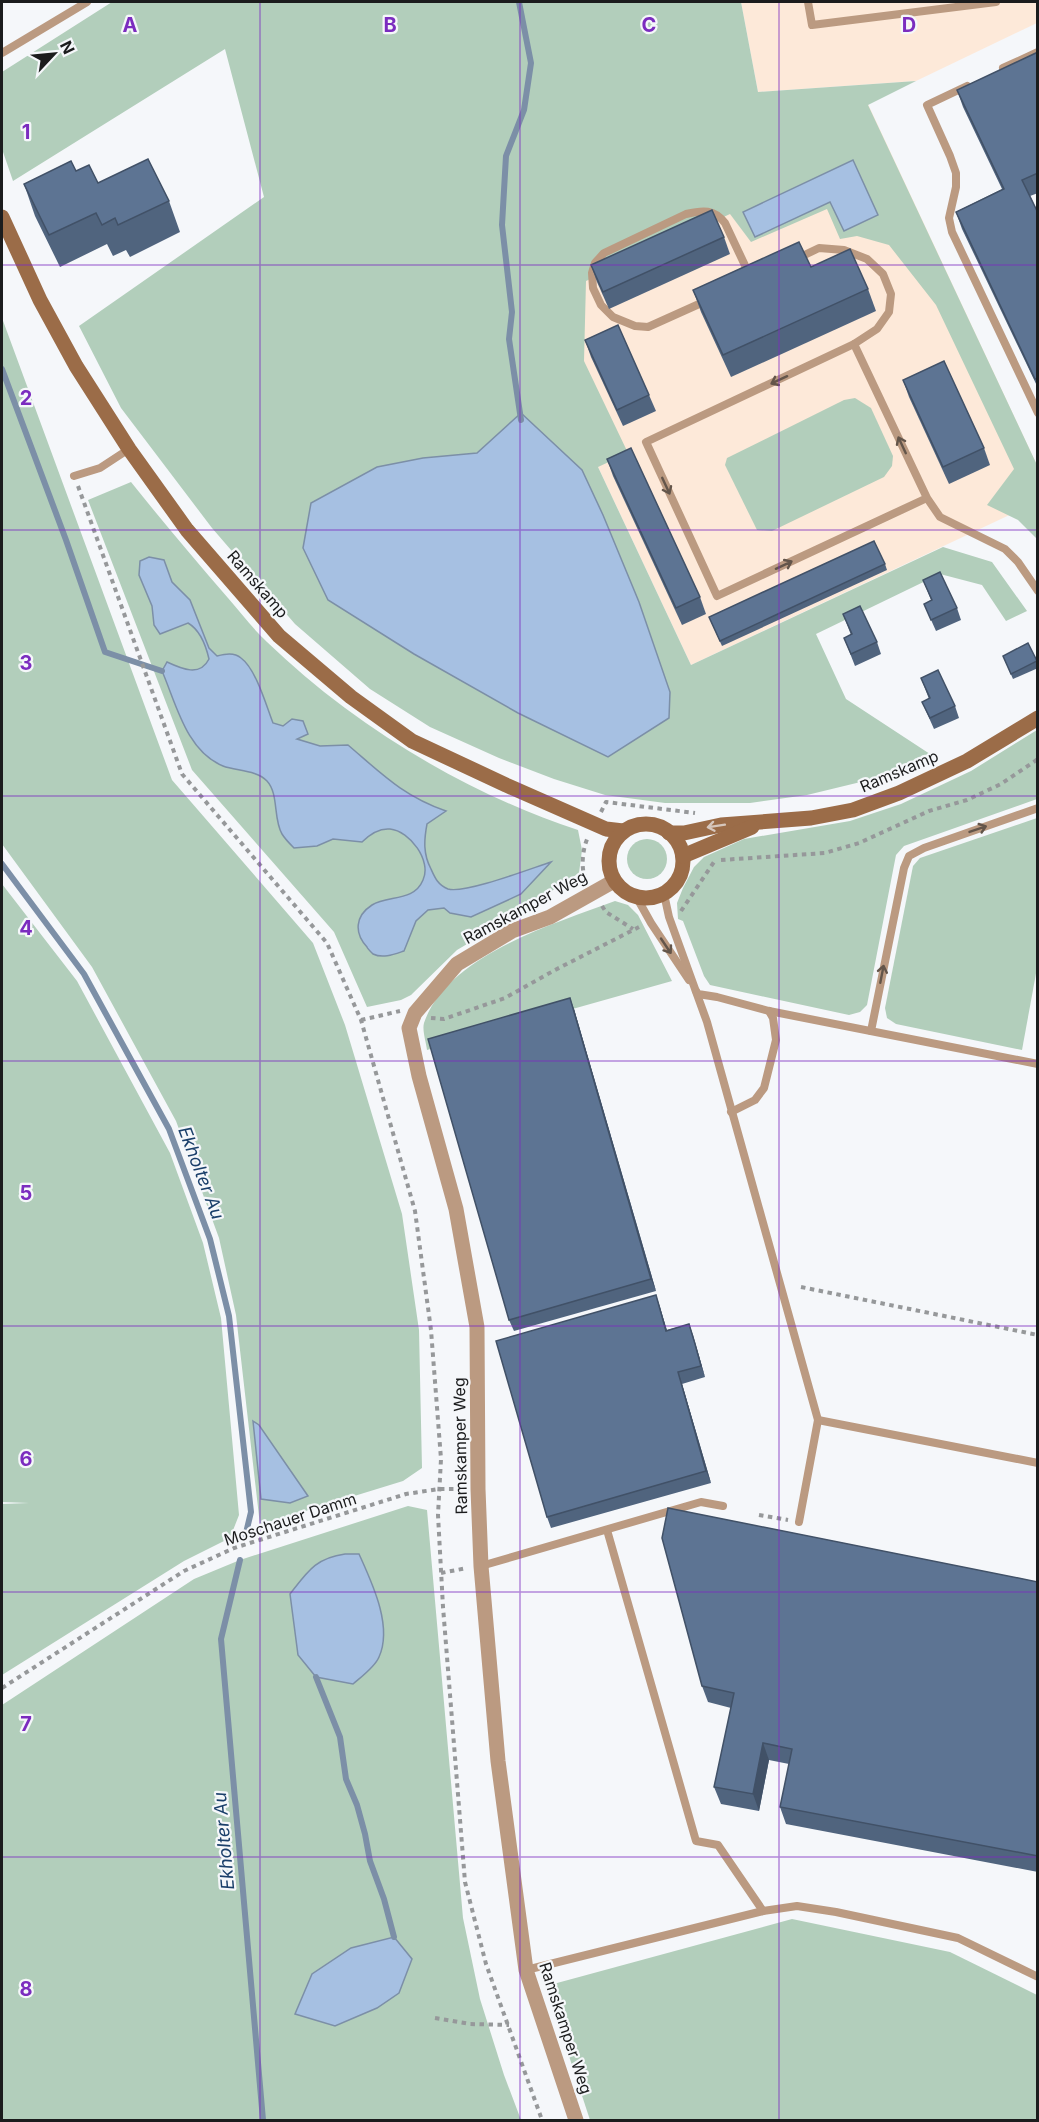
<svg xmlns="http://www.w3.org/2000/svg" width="1039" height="2122" font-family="Inter,sans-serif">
	<rect width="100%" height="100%" fill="#f5f7fa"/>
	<g fill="#fde9d9">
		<polygon points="741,2 1037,2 1037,23 916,81 758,92"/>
		<polygon points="868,104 1037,465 1037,502 691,665 598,467 539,260"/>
	</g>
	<g fill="#b2cebb">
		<polygon points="112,2 741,2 758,92 916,81 868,105 1037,465 1037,539 1018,520 987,505 1014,469 936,305 889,245 857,236 840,239 827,209 751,242 730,214 586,281 584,361 628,453 598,467 691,665 943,547 992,562 1027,611 1006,621 982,585 940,574 816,634 846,699 933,756 873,779 807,795 750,803 665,803 605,795 554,779 499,758 430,727 370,689 295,624 212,528 121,408 79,326 264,197 225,49 13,181 2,149 2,72"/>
		<polygon points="2,318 172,780 313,943 345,1025 402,1214 419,1330 422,1468 403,1481 260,1525 236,1315 219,1238 176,1121 92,967 2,844"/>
		<polygon points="855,398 871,408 893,456 892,466 884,477 772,531 757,530 725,465 727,458 844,400"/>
		<path d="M131,482C163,522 195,560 228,598C241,613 253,629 267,642C353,725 465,793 578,830L582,850L579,873L506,921L457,950L411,995L401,1000L367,1007L334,932L192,770L88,500Z"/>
		<polygon points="1037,730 1037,799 904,846 896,855 867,1005 860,1012 849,1015 710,985 704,976 683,921 678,919 677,903 683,888 694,867 704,857 744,839 850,821 901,804 971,771"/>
		<polygon points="1037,818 1037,968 1022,1050 896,1024 887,1018 885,1008 913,866 920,858"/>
		<circle cx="647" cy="859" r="20"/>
		<polygon points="2,884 77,981 170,1153 203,1243 221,1318 239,1515 230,1538 184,1561 2,1675 2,1504 29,1503 2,1502"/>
		<path d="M615,901L628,905L638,915L672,981L427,1050C426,1042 422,1030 424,1023C447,955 554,924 615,901Z"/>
		<polygon points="408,1506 427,1510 463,1918 480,1999 504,2075 521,2120 2,2120 2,1705 194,1579 240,1560"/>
		<polygon points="792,1919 950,1952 1037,1995 1037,2120 590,2120 546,1986"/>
	</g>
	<g fill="#a6c0e2" stroke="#7c8fa7" stroke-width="1.5">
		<polygon points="853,160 878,215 844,231 830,202 755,237 743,212"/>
		<polygon points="521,413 582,470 603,515 639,602 670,692 669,718 608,757 518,713 414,654 328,600 303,548 311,503 377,467 423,458 477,453"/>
		<path d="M149,557L164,560L172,582L190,600L209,648L217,656C225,654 234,652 241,658C256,669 266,705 273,723L283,726L292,719L303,721L308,734L297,739L320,746L348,745C382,774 403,796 446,811L427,824C424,840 423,854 431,869C435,878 438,885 448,889C465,894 532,868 551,862L521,894L471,917L450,913L444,908L428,910L416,921L404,951C395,954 383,959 373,954C372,953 367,948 367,947C354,933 355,916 372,905C388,895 414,902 423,880C432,861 410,831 390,829C379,828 369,835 362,842L333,839L317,846L294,848C290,844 285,839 282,834C273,819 279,794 267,781C257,770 236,771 223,766C186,751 176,703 162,671L167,662C182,669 200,677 209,659C206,646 200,630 188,623L160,634L154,625L152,606L139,575L140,561Z"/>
		<polygon points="253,1421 259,1425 308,1496 290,1503 261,1499"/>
		<path d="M345,1554H359C372,1583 393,1626 379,1657C375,1667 361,1677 353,1684L316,1677L298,1655L290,1594C308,1571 316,1558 345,1554Z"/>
		<polygon points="394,1937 412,1959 399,1993 377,2008 335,2026 295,2014 312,1974 351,1948"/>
	</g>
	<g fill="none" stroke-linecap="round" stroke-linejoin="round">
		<g stroke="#7c8fa7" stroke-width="6">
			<polyline points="519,2 531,63 524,110 506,156 502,225 512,312 509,339 521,420"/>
			<polyline points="2,369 66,540 105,652 162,671"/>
			<polyline points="2,864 84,974 169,1129 210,1239 229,1316 251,1512 245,1537"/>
			<polyline points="240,1560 221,1639 263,2120"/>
			<polyline points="316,1677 340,1737 346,1779 357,1805 365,1834 370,1861 384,1899 394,1937"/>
		</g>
		<g stroke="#96989a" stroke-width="4" stroke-dasharray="4.5 4.5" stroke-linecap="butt">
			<polyline points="78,486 182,774 327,943 361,1020 415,1211 431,1330 441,1459 438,1515 443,1607 465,1882 486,1964 542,2120"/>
			<polyline points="601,812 606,802 695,813"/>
			<polyline points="721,860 825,853 859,843 929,811 967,800 1001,784 1038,759"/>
			<path d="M586,879C580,869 583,847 588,837"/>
			<polyline points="602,906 606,912 633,929"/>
			<polyline points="681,911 714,862"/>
			<polyline points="431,1018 444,1019 505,998 555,970 639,927"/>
			<polyline points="361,1020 400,1011"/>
			<polyline points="801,1287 1038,1335"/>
			<polyline points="759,1515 788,1520"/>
			<polyline points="441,1573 467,1568"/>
			<polyline points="2,1688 184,1571 234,1548 406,1494 439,1489 463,1489"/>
			<polyline points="435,2018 470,2024 509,2025"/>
		</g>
		<g stroke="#bb9a81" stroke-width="8">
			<polyline points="808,2 812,25 996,2"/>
			<polyline points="2,53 87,2"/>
			<polyline points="1003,68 1038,52"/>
			<polyline points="967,86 927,105 950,156 956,173 956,187 949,218 952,232 1038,413"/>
			<polyline points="796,259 819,248 844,250 867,259 883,274 891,294 889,312 877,329 854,344"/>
			<path d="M708,300L648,327L635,326L613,317L601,305L593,288L592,273L595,263L604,253L686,214C703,210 714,209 725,223L750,276"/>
			<polyline points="74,476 100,468 129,449"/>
			<polyline points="927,498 717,596 646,442 854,344 927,498 940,517 1005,549 1018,562 1038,591"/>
			<polyline points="664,894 669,917 707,1022 818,1420 799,1522"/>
			<polyline points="637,898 651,923 689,980"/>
			<polyline points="696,991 698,994 717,997 769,1011 1038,1064"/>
			<polyline points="871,1031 904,868 909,856 924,848 1038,808"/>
			<polyline points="731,1112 755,1100 764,1088 776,1040 773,1018 769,1011"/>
			<polyline points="818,1420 1038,1463"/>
			<polyline points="607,1530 696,1841 718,1845 763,1911"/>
			<polyline points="481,1566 701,1502 723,1506"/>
			<polyline points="526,1970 763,1911 797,1906 836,1912 958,1938 1038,1977"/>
		</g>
		<polyline stroke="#bb9a81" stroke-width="15" points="576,2120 526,1970 498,1761 481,1566 478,1489 477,1327 456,1209 419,1076 409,1028 415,1013 457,964 512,931 550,917 614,881"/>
		<g stroke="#9b6c48" stroke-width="15">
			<polyline points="2,217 40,300 76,366 129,449 187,530 279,636 351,697 412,741 506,785 606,829 623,831"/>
			<circle cx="646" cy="861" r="37"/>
			<polyline points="669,833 684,833 721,825 811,818 853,810 899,793 967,761 1038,718"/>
			<polyline points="683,856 752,827"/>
		</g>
	</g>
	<g fill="#50647e">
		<polygon points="1038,52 1038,193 1030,196 1038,213 1038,388 962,229 956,212 1002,189 963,107 957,90"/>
		<polygon points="76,171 98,183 169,201 180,232 130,257 126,250 113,256 107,244 60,267 35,216 24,184"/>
		<polygon points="724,237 730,254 609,309 597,282 591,265"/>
		<polygon points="811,267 868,289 876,311 731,377 701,312 693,290"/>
		<polygon points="585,340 649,395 656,411 623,426 591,357"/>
		<polygon points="903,380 984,448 990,465 949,484 909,397"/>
		<polygon points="607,459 700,597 706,614 682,625 613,476"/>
		<polygon points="885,564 887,570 722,646 709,617"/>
		<polygon points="923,580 957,608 961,620 936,631 924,604 931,600"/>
		<polygon points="843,614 877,642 881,654 855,666 844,638 851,635"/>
		<polygon points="1003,656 1037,661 1038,668 1013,679"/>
		<polygon points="921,678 955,706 959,718 934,729 922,702 929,699"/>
		<polygon points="574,1009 656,1291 514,1331 509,1320"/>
		<polygon points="656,1295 667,1330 689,1324 699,1356 705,1377 682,1384 711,1483 551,1528 547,1517"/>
		<polygon points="1038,1582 1038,1872 786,1824 780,1807 789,1764 769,1760 759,1811 721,1804 714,1787 731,1708 708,1702 702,1686"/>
	</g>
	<g fill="#415167">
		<polygon points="570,998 574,1009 656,1291 651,1279"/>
		<polygon points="656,1295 660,1307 670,1342 666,1331"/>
		<polygon points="689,1324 693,1335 705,1377 701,1366"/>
		<polygon points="678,1372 682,1384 711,1483 706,1471"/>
		<polygon points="763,1743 769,1760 759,1811 753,1794"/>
	</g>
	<g fill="#5d7493" stroke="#415167" stroke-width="1.5">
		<polygon points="1038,52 1038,173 1022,180 1038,213 1038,378 1035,379 956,212 1004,189 957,90"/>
		<polygon points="148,159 169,201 118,225 115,218 102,225 96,213 49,235 24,184 71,161 76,171 89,165 98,183"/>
		<polygon points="712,210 724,237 603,292 591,265"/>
		<polygon points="799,242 811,267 850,249 868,289 723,355 693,290"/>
		<polygon points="618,325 649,395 617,410 585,340"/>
		<polygon points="944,361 984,448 943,467 903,380"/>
		<polygon points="631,448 700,597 676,608 607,459"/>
		<polygon points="874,541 885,564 720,641 709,617"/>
		<polygon points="940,572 957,608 931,620 924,604 932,600 923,580"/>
		<polygon points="860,606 877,642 851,654 844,638 852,634 843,614"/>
		<polygon points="1028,643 1037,661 1011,674 1003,656"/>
		<polygon points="938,670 955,706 930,718 922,702 930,698 921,678"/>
		<polygon points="570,998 651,1279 509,1320 428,1039"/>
		<polygon points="656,1295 666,1331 689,1324 695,1344 701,1366 678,1372 706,1471 547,1517 496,1341"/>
		<polygon points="668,1508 1038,1582 1038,1856 780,1807 792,1749 763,1743 753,1794 714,1787 734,1693 702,1686 662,1538"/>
	</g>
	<defs><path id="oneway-shaft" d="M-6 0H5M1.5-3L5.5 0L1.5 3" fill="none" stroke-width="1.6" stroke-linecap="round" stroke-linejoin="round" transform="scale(1.5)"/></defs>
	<g stroke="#63554a">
		<use href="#oneway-shaft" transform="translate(779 380) rotate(155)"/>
		<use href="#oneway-shaft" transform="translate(902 445) rotate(-115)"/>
		<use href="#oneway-shaft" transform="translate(666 486) rotate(65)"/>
		<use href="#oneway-shaft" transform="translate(784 565) rotate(-25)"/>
		<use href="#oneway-shaft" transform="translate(978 829) rotate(-19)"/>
		<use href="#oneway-shaft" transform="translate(666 946) rotate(56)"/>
		<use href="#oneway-shaft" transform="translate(882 974) rotate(-79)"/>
	</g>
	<use stroke="#d6c6bc" href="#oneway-shaft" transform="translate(716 826) rotate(171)"/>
	<path fill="none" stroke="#7b2cbf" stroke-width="1.5" stroke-opacity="0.55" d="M260,2V2120M520,2V2120M779,2V2120M2,265H1038M2,530H1038M2,796H1038M2,1061H1038M2,1326H1038M2,1592H1038M2,1857H1038"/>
	<g text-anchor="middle" stroke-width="4.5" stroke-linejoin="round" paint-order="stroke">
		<g font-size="16" fill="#1b1c1d" stroke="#f5f7fa">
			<text transform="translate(258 584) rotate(49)" y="6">Ramskamp</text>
			<text transform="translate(899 771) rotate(-23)" y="6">Ramskamp</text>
			<text transform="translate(525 907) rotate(-28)" y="6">Ramskamper Weg</text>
			<text transform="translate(460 1446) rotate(-91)" y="6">Ramskamper Weg</text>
			<text transform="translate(290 1519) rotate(-18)" y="6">Moschauer Damm</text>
			<text transform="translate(566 2028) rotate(72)" y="6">Ramskamper Weg</text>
		</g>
		<g font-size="18" font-style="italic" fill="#1a3f6a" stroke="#f5f7fa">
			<text transform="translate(201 1173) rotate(69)" y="6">Ekholter Au</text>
			<text transform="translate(224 1841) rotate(-95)" y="6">Ekholter Au</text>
		</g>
	</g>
	<g font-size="20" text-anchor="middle" font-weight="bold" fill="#7b2cbf" stroke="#f5f7fa" stroke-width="4.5" stroke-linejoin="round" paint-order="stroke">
		<text x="130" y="32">A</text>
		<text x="390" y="32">B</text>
		<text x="649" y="32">C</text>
		<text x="909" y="32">D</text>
		<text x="26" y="139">1</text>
		<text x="26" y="405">2</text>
		<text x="26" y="670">3</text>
		<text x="26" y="935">4</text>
		<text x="26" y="1200">5</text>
		<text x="26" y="1466">6</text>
		<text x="26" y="1731">7</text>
		<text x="26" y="1996">8</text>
	</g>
	<rect width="1039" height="2122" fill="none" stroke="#1b1c1d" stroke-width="6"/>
	<g transform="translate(54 54) rotate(64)" stroke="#f5f7fa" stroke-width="4.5" paint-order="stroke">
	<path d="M0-4.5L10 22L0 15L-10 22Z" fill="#1b1c1d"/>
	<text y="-9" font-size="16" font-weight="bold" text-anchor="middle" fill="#1b1c1d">N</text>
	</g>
</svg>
